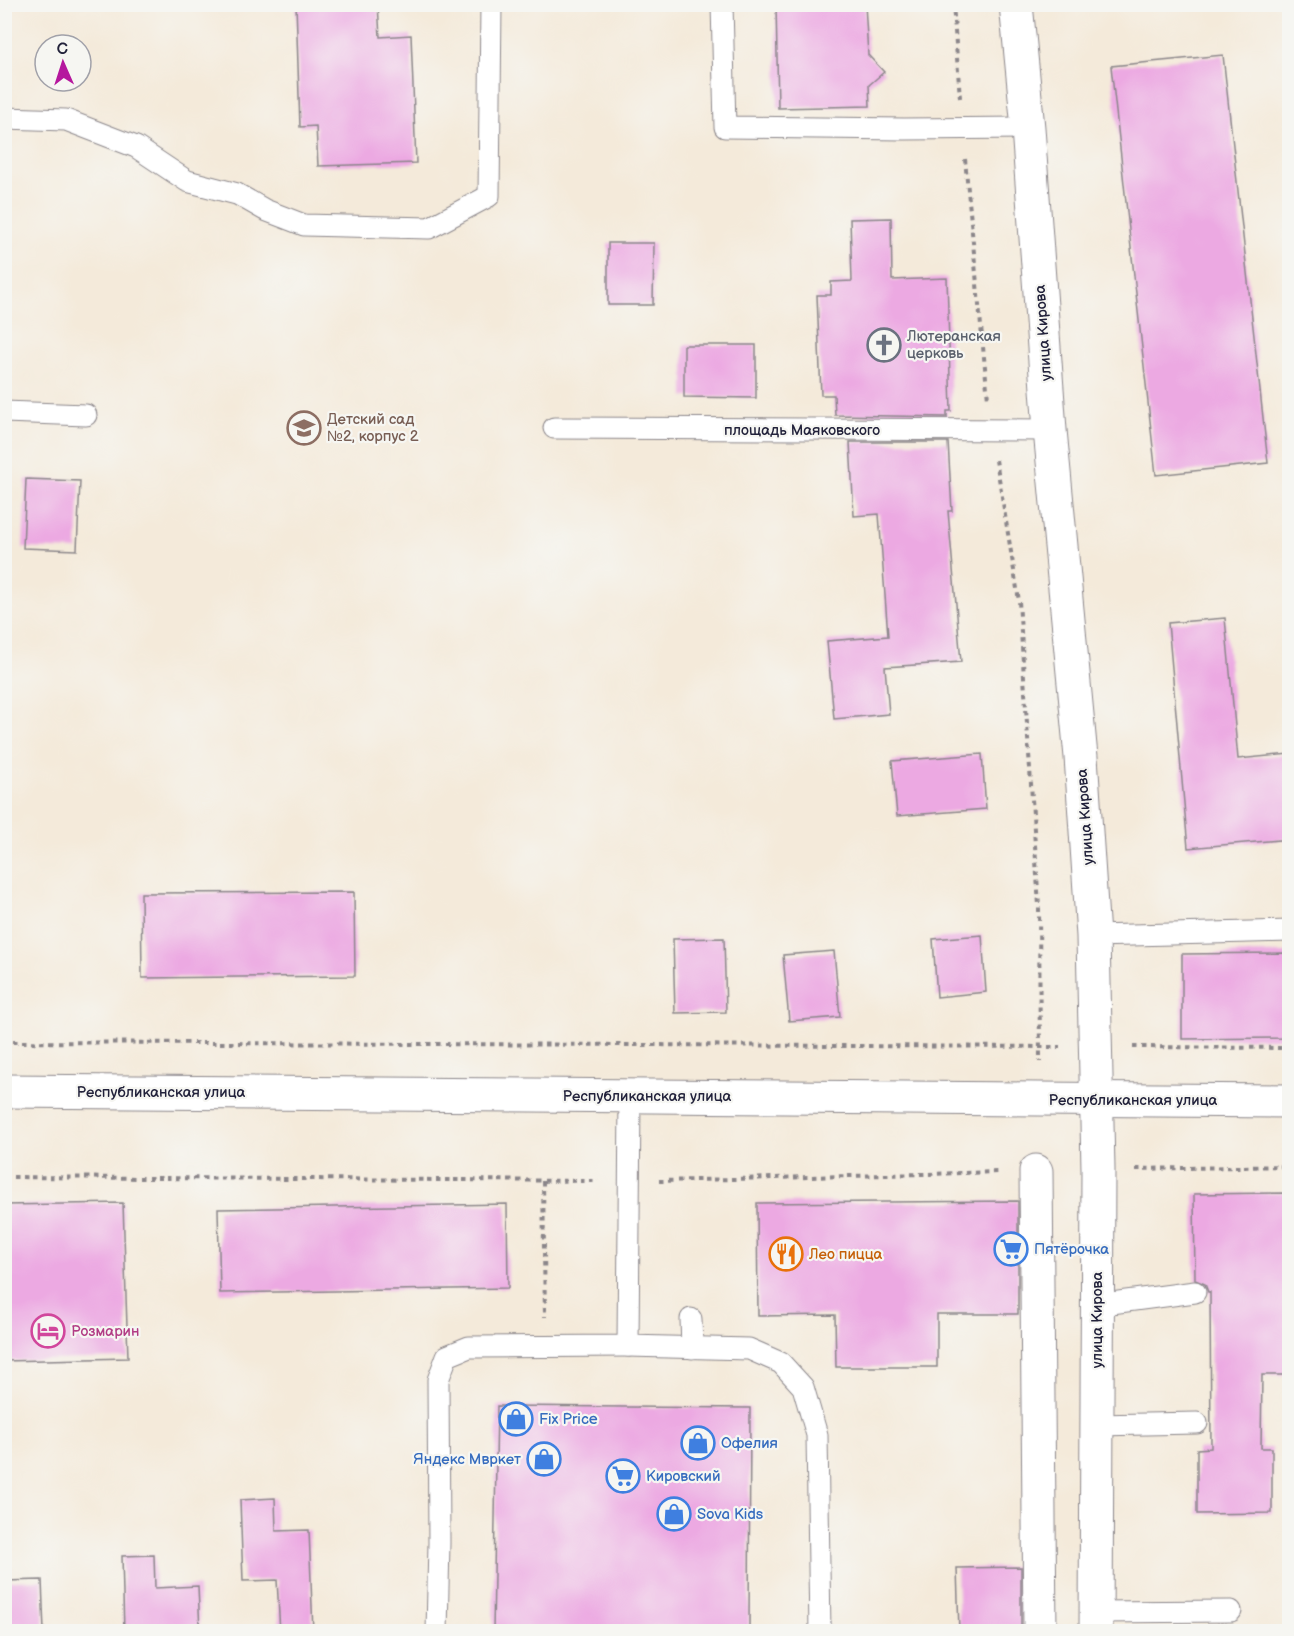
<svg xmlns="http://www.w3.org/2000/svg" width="1294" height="1636" font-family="'Balsamiq Sans',sans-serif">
	<rect width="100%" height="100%" fill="#f6f6f2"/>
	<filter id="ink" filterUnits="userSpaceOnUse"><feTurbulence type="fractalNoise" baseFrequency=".0167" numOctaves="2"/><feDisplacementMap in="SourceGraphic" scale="12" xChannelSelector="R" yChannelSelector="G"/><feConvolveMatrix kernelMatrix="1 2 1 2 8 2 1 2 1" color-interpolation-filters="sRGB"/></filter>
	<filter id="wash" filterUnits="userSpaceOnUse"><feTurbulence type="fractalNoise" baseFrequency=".008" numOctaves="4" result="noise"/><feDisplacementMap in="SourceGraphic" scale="24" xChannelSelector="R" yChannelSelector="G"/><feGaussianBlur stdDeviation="1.35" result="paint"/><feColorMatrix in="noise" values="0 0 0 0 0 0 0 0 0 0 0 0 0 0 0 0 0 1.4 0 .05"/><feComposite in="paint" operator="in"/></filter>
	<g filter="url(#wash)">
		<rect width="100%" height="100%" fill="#f4eada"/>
		<g id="blocks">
			<g fill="#eca9e2">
				<polygon points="296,4 378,4 380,37 411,35 416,163 318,166 316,126 300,127"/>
				<polygon points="776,4 865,4 868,55 884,72 869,85 870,106 778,108"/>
				<polygon points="1223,55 1268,463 1156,475 1111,66"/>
				<polygon points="891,218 892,280 947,278 951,411 947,411 947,417 835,415 834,395 821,395 817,295 831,295 831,282 852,281 850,219"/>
				<polygon points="608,243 654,243 653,305 608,305"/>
				<polygon points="684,345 756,345 756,398 684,397"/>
				<polygon points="850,442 948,442 952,511 948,511 961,662 885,667 889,714 834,719 827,641 888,636 879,514 854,516"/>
				<polygon points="26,479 80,481 77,550 23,548"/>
				<polygon points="1225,618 1238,759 1290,754 1290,839 1188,848 1168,623"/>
				<polygon points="982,754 986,809 897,816 892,761"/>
				<polygon points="354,892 355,976 142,978 141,893"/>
				<polygon points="982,935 986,992 937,997 933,939"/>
				<polygon points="724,938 726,1012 675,1013 673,939"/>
				<polygon points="834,951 840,1017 789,1021 783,955"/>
				<polygon points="1290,953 1290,1038 1182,1039 1182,954"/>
				<polygon points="1290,1193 1287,1375 1262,1375 1261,1448 1272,1448 1272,1513 1197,1514 1197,1449 1211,1448 1210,1292 1208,1292 1205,1284 1195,1280 1194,1194"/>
				<polygon points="1018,1201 1018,1314 937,1314 937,1367 836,1367 835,1315 758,1316 757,1203"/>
				<polygon points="123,1203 128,1358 4,1361 4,1205"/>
				<polygon points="507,1204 508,1288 220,1293 218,1209"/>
				<polygon points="497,1406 750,1408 749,1632 493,1632"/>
				<polygon points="275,1498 276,1531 309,1530 313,1632 280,1632 277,1580 243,1581 240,1500"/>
				<polygon points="154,1555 155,1588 198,1586 200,1632 124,1632 122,1556"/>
				<polygon points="1021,1567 1021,1632 959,1632 957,1568"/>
				<polygon points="42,1580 44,1632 4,1632 4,1581"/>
			</g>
		</g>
	</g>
	<g filter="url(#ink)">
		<use href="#blocks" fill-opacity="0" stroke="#8b868a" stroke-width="1.5"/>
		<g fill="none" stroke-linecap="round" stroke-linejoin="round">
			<defs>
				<g id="lane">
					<polyline points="722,4 725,127 904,129 1028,128"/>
					<polyline points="4,118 66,120 136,147 187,181 237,194 265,210 304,225 429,228 489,196 491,4"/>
					<polyline points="4,412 86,415"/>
					<polyline points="554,428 1050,430"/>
					<polyline points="1093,936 1290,931"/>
					<polyline points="1096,1305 1195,1292"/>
					<polyline points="691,1319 692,1348"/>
					<polyline points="628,1346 749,1349 781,1363 803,1387 817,1435 820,1632"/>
					<polyline points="1096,1425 1197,1423"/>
					<polyline points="1096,1612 1231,1611"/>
					<polyline points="437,1632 439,1543 438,1380 447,1356 469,1347 628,1346 630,1096"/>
				</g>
				<g id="street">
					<polyline points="1016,4 1028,128 1050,430 1081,757 1093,936 1098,1169 1096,1632"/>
					<polyline points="4,1091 1290,1101"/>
					<polyline points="1036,1171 1040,1632"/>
				</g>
			</defs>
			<use href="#lane" stroke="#8b868a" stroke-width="23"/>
			<use href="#street" stroke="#8b868a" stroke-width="35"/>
			<g stroke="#8b868a" stroke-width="4" stroke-dasharray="4.5 4.5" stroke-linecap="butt">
				<polyline points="953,4 960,98"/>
				<polyline points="965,159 988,399"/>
				<polyline points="996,460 1019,601 1039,906 1040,1062"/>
				<polyline points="4,1042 1060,1047"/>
				<polyline points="1133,1047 1290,1048"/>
				<polyline points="1136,1169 1290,1166"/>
				<polyline points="4,1177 598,1181"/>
				<polyline points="543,1181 545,1317"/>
				<polyline points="659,1181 1000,1172"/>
			</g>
			<use href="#lane" stroke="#fff" stroke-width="21"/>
			<use href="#street" stroke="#fff" stroke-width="33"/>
		</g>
	</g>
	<defs>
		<symbol id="church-ring" viewBox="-11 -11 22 22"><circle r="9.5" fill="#f6f6f2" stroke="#6b7280" stroke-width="1.5"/><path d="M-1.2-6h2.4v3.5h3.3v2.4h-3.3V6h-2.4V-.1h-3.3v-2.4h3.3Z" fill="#6b7280"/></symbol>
		<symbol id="school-ring" viewBox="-11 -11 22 22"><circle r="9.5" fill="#f6f6f2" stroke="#8d6e63" stroke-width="1.5"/><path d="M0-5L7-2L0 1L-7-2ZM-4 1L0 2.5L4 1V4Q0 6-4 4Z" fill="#8d6e63"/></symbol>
		<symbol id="supermarket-ring" viewBox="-11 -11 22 22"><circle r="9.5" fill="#f6f6f2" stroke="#3f7fe0" stroke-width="1.5"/><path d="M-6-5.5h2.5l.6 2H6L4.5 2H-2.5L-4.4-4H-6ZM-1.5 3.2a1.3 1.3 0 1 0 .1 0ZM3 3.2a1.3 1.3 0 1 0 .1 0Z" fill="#3f7fe0"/></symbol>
		<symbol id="restaurant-ring" viewBox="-11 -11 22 22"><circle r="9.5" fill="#f6f6f2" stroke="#e8710a" stroke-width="1.5"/><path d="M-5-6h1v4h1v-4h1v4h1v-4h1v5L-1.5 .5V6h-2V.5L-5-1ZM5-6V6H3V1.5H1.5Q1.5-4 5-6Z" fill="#e8710a"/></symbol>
		<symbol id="hotel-ring" viewBox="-11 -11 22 22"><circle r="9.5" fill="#f6f6f2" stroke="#d1479c" stroke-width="1.5"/><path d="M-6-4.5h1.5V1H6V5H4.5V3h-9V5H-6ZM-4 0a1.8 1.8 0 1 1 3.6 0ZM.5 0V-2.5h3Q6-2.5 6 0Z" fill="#d1479c"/></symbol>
		<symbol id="shop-ring" viewBox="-11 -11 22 22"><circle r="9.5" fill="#f6f6f2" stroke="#3f7fe0" stroke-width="1.5"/><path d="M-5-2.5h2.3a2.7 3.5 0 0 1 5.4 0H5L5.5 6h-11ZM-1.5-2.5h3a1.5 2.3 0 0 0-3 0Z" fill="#3f7fe0"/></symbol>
	</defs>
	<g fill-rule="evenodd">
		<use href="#church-ring" x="865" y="326" width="38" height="38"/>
		<use href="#school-ring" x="285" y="409" width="38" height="38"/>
		<use href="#supermarket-ring" x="992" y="1230" width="38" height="38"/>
		<use href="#restaurant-ring" x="767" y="1235" width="38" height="38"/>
		<use href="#hotel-ring" x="29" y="1312" width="38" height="38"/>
		<use href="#shop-ring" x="497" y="1400" width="38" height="38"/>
		<use href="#shop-ring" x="679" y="1424" width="38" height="38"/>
		<use href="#shop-ring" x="525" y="1440" width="38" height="38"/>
		<use href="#supermarket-ring" x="604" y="1457" width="38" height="38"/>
		<use href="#shop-ring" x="655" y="1495" width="38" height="38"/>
	</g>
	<g text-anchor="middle" stroke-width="4.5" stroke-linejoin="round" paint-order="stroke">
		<g font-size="15" fill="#22223b" stroke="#f6f6f2">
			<text transform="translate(1043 333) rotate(-94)" y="5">улица Кирова</text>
			<text x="802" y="435">площадь Маяковского</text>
			<text transform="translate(1085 817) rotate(-94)" y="5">улица Кирова</text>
			<text x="161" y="1097">Республиканская улица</text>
			<text x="647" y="1101">Республиканская улица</text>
			<text x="1133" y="1105">Республиканская улица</text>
			<text transform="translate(1097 1320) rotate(-90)" y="5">улица Кирова</text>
		</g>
		<g font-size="15" fill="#5b616d" stroke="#f6f6f2" text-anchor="start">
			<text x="907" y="341">Лютеранская<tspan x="907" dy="17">церковь</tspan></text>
		</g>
		<g font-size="15" fill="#785e54" stroke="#f6f6f2" text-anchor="start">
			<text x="327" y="424">Детский сад<tspan x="327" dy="17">№2, корпус 2</tspan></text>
		</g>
		<g font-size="15" fill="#366cbe" stroke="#f6f6f2" text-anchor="start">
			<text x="1034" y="1254">Пятёрочка</text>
			<text x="539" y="1424">Fix Price</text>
			<text x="721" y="1448">Офелия</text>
			<text x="521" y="1464" text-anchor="end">Яндекс Мвркет</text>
			<text x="646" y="1481">Кировский</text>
			<text x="697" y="1519">Sova Kids</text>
		</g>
		<g font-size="15" fill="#c56008" stroke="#f6f6f2" text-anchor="start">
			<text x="809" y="1259">Лео пицца</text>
		</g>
		<g font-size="15" fill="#b23c85" stroke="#f6f6f2" text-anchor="start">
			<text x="71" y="1336">Розмарин</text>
		</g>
	</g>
	<rect width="1294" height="1636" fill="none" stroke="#f6f6f2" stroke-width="24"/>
	<g transform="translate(63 63) rotate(357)"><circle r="28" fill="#f6f6f2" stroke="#a1a1a9" stroke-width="1.5"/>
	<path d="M0-4.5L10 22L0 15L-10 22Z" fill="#b5179e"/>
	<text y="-9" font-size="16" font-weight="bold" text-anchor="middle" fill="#22223b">С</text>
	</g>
</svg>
